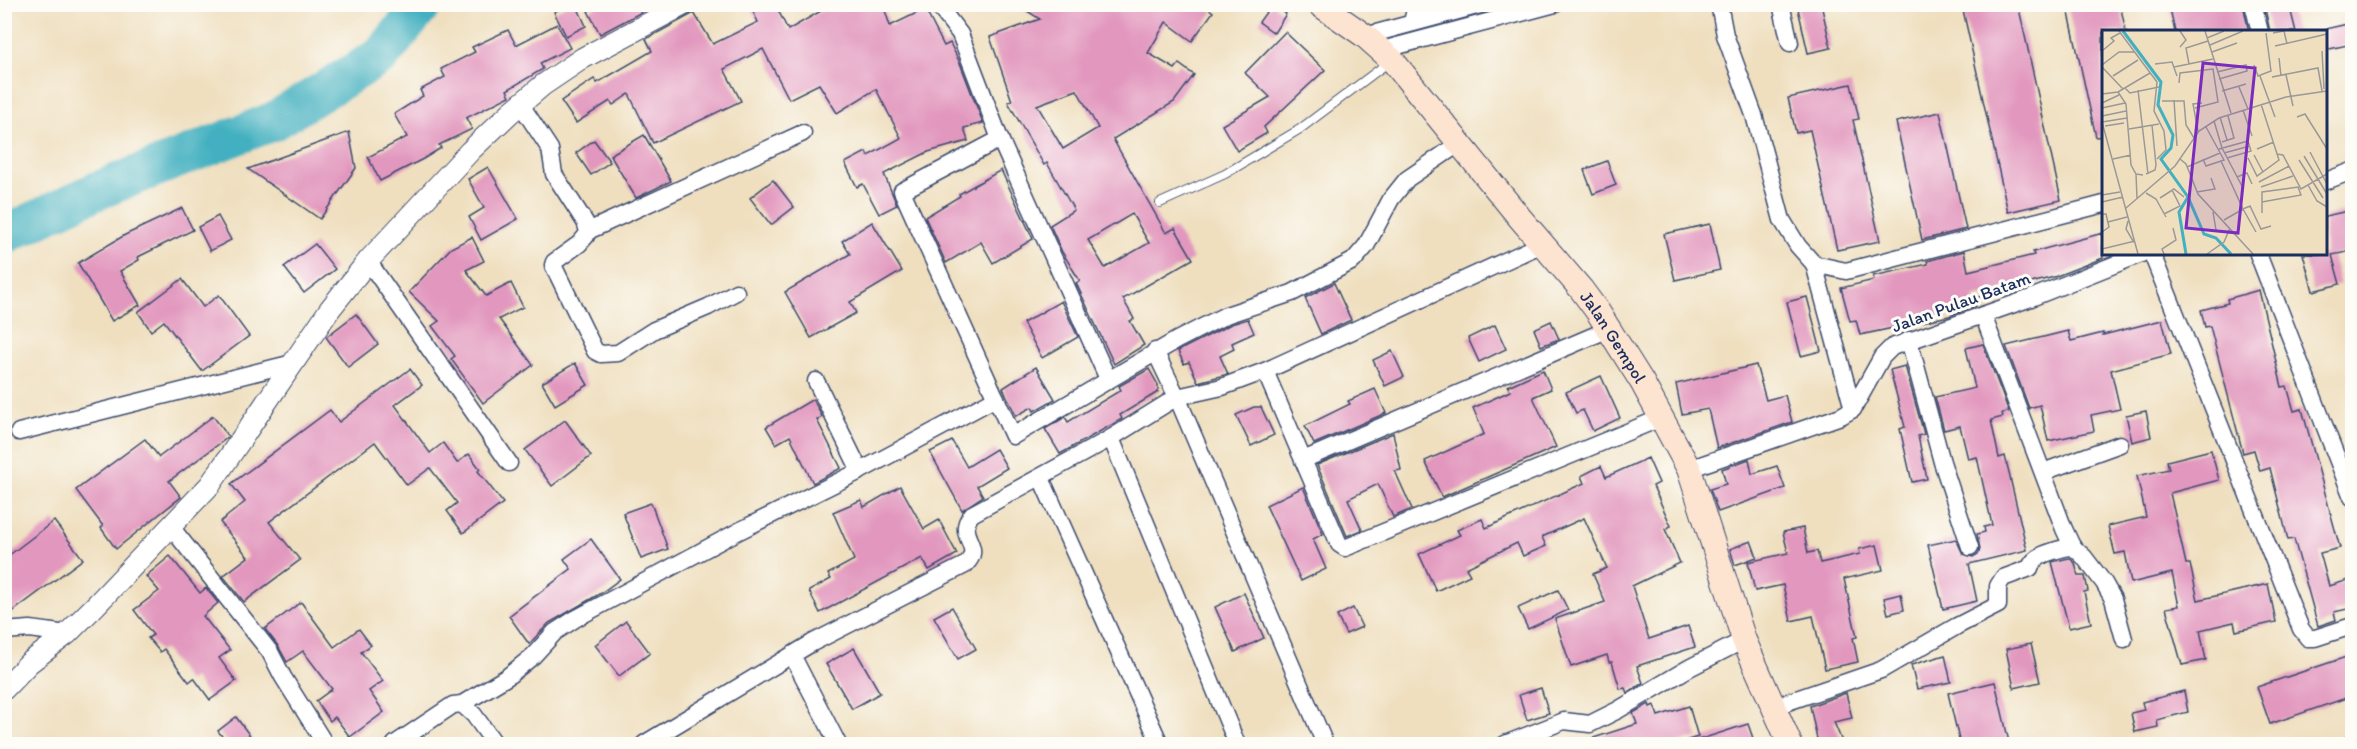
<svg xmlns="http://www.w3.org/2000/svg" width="2357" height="749" font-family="Itim,sans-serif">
	<rect width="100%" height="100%" fill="#fdfcf7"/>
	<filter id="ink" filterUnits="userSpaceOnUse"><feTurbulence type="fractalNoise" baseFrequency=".0167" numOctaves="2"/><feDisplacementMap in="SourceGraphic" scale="12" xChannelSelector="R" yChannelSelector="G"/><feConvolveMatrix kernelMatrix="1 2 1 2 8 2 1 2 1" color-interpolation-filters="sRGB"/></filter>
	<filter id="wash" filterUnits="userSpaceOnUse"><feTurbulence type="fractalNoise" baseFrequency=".008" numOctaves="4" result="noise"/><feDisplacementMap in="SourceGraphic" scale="24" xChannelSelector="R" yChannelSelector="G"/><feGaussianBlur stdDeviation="1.35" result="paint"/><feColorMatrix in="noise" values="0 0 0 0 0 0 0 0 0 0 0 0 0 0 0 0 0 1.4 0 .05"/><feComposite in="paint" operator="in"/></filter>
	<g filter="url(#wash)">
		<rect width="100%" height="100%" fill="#efdfbf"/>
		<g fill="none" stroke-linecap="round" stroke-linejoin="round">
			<polyline stroke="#43b0c0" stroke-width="39" points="4,235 94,192 274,121 381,56 423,4"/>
		</g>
		<g id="blocks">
			<g fill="#e297be" fill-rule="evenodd">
				<polygon points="569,4 576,4 586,26 566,36 554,12"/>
				<polygon points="600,4 657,4 600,34 588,11"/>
				<polygon points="749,4 775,4 788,30 833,4 883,4 890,26 925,9 944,46 950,43 960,63 983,123 964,128 968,141 928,152 884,174 897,205 879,214 863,184 857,187 845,163 866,152 868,156 901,138 876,89 837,113 819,84 789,99 763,49 724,69 741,101 653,143 629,94 613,105 610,101 576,123 561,101 594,79 597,83 652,51 646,39 694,13 713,44 758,22"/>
				<path d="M1016,4H1082L1093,11L1098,4H1202L1213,12L1192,41L1166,22L1148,53L1175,69L1179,64L1194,75L1174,102L1113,139L1166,233L1175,228L1193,259L1123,299L1134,319L1130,321L1144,345L1114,364L1076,283L1080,281L1062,252L1050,225L1074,210L1047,163L1044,165L1008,102L1012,101L990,37L1040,19ZM1077,90L1098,128L1063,149L1037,105ZM1132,214L1149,243L1105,268L1088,240Z"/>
				<polygon points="1272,4 1286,14 1274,33 1259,22"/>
				<polygon points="1797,4 1821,4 1831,48 1808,53"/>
				<polygon points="1989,4 2018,4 2061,200 2008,212 1963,10"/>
				<polygon points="2067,4 2120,4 2126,32 2103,32 2103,136 2096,137"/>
				<polygon points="2169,4 2243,4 2249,32 2175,32"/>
				<polygon points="2264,4 2289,4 2296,32 2270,32"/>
				<polygon points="2352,23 2352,44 2325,50 2325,29"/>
				<polygon points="557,24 570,48 540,63 543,69 507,90 510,96 466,118 472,129 439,145 441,148 423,159 380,181 368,157 407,137 394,114 423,96 420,90 445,77 441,69 475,52 472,47 508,30 516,45"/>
				<polygon points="1285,32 1325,70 1264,127 1267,133 1237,151 1222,125 1270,97 1245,73"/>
				<polygon points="1851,84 1859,119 1853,120 1880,241 1837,250 1810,130 1796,133 1788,98"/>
				<polygon points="1940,112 1966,229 1922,240 1896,122"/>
				<polygon points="349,132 356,168 320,219 248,169"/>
				<polygon points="644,135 671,181 636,198 610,155"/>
				<polygon points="594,140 610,162 591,175 576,153"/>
				<polygon points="1607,161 1616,185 1593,194 1584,170"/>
				<polygon points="488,167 518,219 481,240 469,217 484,208 468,179"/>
				<polygon points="1001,170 1033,239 993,263 981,242 946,263 925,217 960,196 959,194"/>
				<polygon points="773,180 794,207 771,225 750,198"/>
				<polygon points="182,208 193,230 138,257 139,260 120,271 140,305 112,321 78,263 125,235"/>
				<polygon points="2348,211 2352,230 2352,251 2332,255 2340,284 2313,291 2303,254 2325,254 2325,216"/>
				<polygon points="218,216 231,240 210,251 198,227"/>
				<polygon points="872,222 902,271 850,302 856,313 811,338 785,292 850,254 842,241"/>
				<polygon points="1710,224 1720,270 1675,280 1664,234"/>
				<polygon points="2103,233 2103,258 2054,277 1974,298 1976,306 1949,316 1860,335 1856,320 1850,321 1841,288 1874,280 1873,276 1928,264 1927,261 1964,251 1968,271 2034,255 2033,252"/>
				<polygon points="472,237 484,261 466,270 486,296 511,283 523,307 499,319 533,365 483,403 451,359 455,356 432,326 439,321 409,292 451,248"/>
				<polygon points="315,244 335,269 304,293 284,267"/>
				<polygon points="182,279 203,307 219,295 249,336 202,371 164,321 151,331 138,312"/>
				<polygon points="1334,283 1351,320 1321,334 1305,298"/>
				<polygon points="2259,290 2282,387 2287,386 2294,411 2302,409 2340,548 2320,553 2329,586 2352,579 2352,608 2334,612 2336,620 2318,626 2294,539 2288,540 2270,468 2260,471 2254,450 2243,453 2210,326 2205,327 2201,310 2228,303 2227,299"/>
				<polygon points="1807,297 1821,351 1801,356 1787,302"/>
				<polygon points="1061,301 1078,337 1042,358 1023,323"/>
				<polygon points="356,314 378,344 348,367 326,337"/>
				<polygon points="1248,319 1254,333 1232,343 1234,349 1220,356 1228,374 1198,382 1189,362 1184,364 1178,351 1231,324"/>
				<polygon points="2162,320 2171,354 2111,370 2120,409 2091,415 2094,431 2048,441 2040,405 2029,408 2006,346 2068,331 2071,341 2103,333 2103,335"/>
				<polygon points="1551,321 1559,339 1541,346 1534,329"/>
				<polygon points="1495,325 1506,349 1479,362 1468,338"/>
				<polygon points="1983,344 2009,412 2002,413 2003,417 1991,420 1999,458 2005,456 2027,550 1969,564 1977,601 1943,609 1928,545 1956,539 1963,554 1973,557 1978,554 1980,549 1977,534 1985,532 1984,527 1992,525 1977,457 1968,459 1960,426 1944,430 1935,397 1975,388 1966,348"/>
				<polygon points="1392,351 1404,377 1385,386 1373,360"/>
				<polygon points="575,363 588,385 555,405 542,383"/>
				<polygon points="1756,365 1766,400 1785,395 1792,422 1717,448 1708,409 1682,414 1676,384"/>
				<polygon points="1905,366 1924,434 1918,436 1927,479 1912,482 1900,429 1905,427 1890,370"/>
				<polygon points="1036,367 1055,399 1034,411 1032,407 1016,416 1003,388"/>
				<polygon points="410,369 422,385 395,405 430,453 443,443 457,463 469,454 480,469 478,471 503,503 463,533 447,511 457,503 430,468 407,485 375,442 269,522 300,560 244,602 223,576 248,557 220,522 245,502 231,484 330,410 339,422"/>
				<polygon points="1149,369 1158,385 1158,392 1120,415 1122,419 1060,454 1045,429 1065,417 1068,422 1121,390 1119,386"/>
				<polygon points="1543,370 1551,389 1533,397 1556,447 1442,497 1425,461 1484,434 1473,408 1510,391 1508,386"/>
				<polygon points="1601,376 1620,418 1593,431 1583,410 1576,413 1566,392"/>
				<polygon points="1375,389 1386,413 1314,444 1305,426 1350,404 1348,401"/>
				<polygon points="813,399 822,417 817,420 841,468 813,483 790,436 776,444 766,427"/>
				<polygon points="1254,407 1261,407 1274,435 1251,446 1236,415"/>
				<polygon points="2146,411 2151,437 2132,442 2126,415"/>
				<polygon points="213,416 228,436 227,438 169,481 181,497 116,549 101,528 103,526 76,490 145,439 159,457"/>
				<polygon points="565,420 591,456 552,486 525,450"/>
				<polygon points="1393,433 1401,470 1395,471 1412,509 1393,517 1378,484 1348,499 1362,530 1347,536 1317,465"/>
				<polygon points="952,441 967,467 996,449 1007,468 977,486 983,496 962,510 930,452"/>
				<polygon points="2211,450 2219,480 2170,493 2186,564 2190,564 2198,600 2268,584 2276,622 2236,631 2234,622 2200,630 2206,660 2182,665 2166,608 2179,606 2172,573 2131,583 2125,552 2115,554 2108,526 2146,517 2137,476 2169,469 2167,461"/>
				<polygon points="1648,458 1659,483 1653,486 1671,526 1665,529 1680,563 1632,586 1649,639 1688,626 1695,647 1637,666 1643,683 1627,693 1625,688 1620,689 1612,662 1609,662 1607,655 1571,667 1555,619 1605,602 1593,574 1607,568 1584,518 1542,537 1546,546 1523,556 1517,543 1466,568 1470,575 1436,591 1419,554 1460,535 1457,530 1482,519 1486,528 1584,483 1581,476 1601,466 1606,477"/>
				<polygon points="1749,459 1752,474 1777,466 1785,488 1718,512 1710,489 1726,484 1722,469"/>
				<polygon points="900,486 924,529 939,520 957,554 929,570 922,558 820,613 809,591 831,579 828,574 854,560 833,512 861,500 864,507"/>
				<polygon points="1303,487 1323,534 1313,539 1326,569 1301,581 1266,505"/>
				<polygon points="651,503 668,549 641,559 623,513"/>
				<polygon points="54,521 83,559 4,618 4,559"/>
				<polygon points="1803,528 1808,553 1817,551 1820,563 1860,554 1859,549 1877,545 1883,570 1844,579 1857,637 1853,638 1858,662 1825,669 1813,616 1791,621 1783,585 1755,591 1748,562 1788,553 1783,532"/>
				<polygon points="591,539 620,579 601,593 549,623 529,644 509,616 571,569 564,559"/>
				<polygon points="1751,541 1757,557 1735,565 1730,549"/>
				<polygon points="170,556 200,593 206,588 218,603 203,616 230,650 219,658 236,681 210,700 194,678 189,682 164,649 160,652 148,638 153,635 134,610 159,591 146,576"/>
				<polygon points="2069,558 2075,563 2078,576 2085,576 2088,591 2084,592 2091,623 2069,628 2052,562"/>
				<polygon points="1558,590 1568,610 1528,629 1518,608"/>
				<polygon points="1244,593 1264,638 1235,652 1215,607"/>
				<polygon points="1901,594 1904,610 1888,614 1884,598"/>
				<polygon points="301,602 334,647 359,629 371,645 361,652 383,681 369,691 384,712 350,737 335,717 330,721 316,701 332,689 303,651 287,662 278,646 265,629"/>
				<polygon points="952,607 976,649 958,659 934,617"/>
				<polygon points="1353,608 1362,627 1346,634 1337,616"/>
				<polygon points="626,621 650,653 619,676 595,645"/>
				<polygon points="2031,644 2040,682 2014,688 2006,649"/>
				<polygon points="854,648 880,693 852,709 826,664"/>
				<polygon points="1945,655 1951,682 1917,689 1911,665"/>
				<polygon points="2352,655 2352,696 2270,724 2257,687"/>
				<polygon points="1995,682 2009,742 1999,744 1960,744 1948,693"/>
				<polygon points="1541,688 1549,713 1527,720 1519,695"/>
				<polygon points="2184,691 2188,712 2157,720 2158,727 2135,732 2131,713 2144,710 2142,702"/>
				<polygon points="1846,693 1852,718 1834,722 1843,744 1818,744 1810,706"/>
				<polygon points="1649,704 1650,707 1654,705 1658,716 1689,706 1698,737 1675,744 1584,744 1584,741 1637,724 1633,713"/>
				<polygon points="236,717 256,744 228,744 218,731"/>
				<polygon points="1748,724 1755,744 1696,744 1695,741"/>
			</g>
		</g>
	</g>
	<g filter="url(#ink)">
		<use href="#blocks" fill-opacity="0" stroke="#3b496d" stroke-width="1.5"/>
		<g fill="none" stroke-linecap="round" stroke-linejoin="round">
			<defs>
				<polyline id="service" points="1160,203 1225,174 1300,129 1389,62"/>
				<g id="minor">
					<polyline points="937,4 960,34 1000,139 1108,379"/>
					<polyline points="1719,4 1725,35 1754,115 1782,220 1798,246 1814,264 1846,271 2104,204"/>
					<polyline points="1781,4 1790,43"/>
					<polyline points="2253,4 2260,32"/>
					<polyline points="1412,23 1416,4"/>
					<polyline points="1365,36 1484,4"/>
					<polyline points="1382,50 1555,4"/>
					<polyline points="521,105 550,149 554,174 585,222 588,231 586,236 579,244 554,262 553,265 595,351 601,354 618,353 654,330 708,307 736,292"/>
					<polyline points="1000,139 902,191 1013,436 1177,340 1226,315 1292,293 1353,261 1366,246 1391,199 1407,179 1460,143"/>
					<polyline points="2326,181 2352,171"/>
					<polyline points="588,231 803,133"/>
					<polyline points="2152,254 2301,629 2308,638 2315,638 2352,626"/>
					<polyline points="2258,254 2352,497"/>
					<polyline points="368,261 509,463"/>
					<polyline points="1814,264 1853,409"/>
					<polyline points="1983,315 2064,529 2072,546 2084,557 2104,583 2113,599 2124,639"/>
					<polyline points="1909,340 1942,462 1970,547"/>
					<polyline points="1155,351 1177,397 1325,744"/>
					<polyline points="1265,371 1339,544 1345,548 1661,418"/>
					<polyline points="816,381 860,471"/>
					<polyline points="19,432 293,363"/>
					<polyline points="1111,438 1237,744"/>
					<polyline points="1303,460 1609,329"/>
					<polyline points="1689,469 1841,416 1853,409 1882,357 1892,347 2031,298 2141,254"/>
					<polyline points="2043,472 2120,444"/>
					<polyline points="1041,478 1160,744"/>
					<polyline points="171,527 270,652 283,677 325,744"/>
					<polyline points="4,631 30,629 67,634"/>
					<polyline points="792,655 838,744"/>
					<polyline points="462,704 474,715 495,744"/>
					<path d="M1773,707L1881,670L1957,626L1998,605V586L2003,578L2030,568C2034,553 2059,550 2072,546"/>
					<polyline points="395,744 453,705 462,704 507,677 533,656 555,632 575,619 739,531 860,471 996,398"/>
					<path d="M644,744L812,643L965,565C986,545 953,537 972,514L1111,438L1177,397L1222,387L1265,371L1542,244"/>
					<polyline points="1505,744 1564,721 1590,724 1618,710 1689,668 1744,640"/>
					<polyline points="2350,744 2352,743"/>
				</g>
				<polyline id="tertiary" points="4,689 29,663 67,634 96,605 210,485 330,309 368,261 470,151 510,113 543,85 583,58 685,4"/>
				<g id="secondary">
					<path id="s1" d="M1319,4L1365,36L1392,60L1520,218L1581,289L1598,312L1642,382L1689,469L1744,640L1790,744"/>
				</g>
			</defs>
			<use href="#service" stroke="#3b496d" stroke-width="10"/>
			<use href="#minor" stroke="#3b496d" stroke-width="19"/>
			<use href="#tertiary" stroke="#3b496d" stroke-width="23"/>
			<use href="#secondary" stroke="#3b496d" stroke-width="26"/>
			<use href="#service" stroke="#fff" stroke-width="8"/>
			<use href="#minor" stroke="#fff" stroke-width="16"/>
			<use href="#tertiary" stroke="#fff" stroke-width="21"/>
			<use href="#secondary" stroke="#fde4d1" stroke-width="24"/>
		</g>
	</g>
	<g text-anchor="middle" stroke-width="6" stroke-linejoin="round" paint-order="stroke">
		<g font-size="18" fill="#1b2f5e" stroke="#fdfcf7">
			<text transform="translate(1961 302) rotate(-20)" y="6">Jalan Pulau Batam</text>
			<text dy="6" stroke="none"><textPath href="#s1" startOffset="447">Jalan Gempol</textPath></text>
		</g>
	</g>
	<g transform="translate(2102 30)">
		<rect width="225" height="225" fill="#efdfbf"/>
		<path fill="none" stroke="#43b0c0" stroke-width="3" d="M21,1L59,52L56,75L71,105L69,118L59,129L86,167L77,182L84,224M86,167L102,204L114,208L129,224"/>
		<path fill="none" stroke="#9a9998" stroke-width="1.5" d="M17,1L55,52L52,81L62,101L64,120L55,129M78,1L84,10L78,17M103,1L129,83M171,3L182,1L185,14M105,8L122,1M108,15L141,1M173,16L225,4M0,21L12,11L9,8L18,3M220,21L222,59M110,22L135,13M177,28L179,46M53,34L70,32L75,46M87,34L84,18L106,11M0,35L17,22H32M152,35L156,46L169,41L164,3M0,37L21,59M72,37L111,29M115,42L144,35L145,41L117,49M184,45L191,76M11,46L36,30M158,46L173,87M170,47L216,38L220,61M77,53L78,43L111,39L116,72L93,78M137,57L146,79M23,58L28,63L57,57M36,60L46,144M120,61L144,54M16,62L24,74L29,135L34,144L41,145M0,64L16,62L48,43M72,70L75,116M60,71H82L84,95L92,108M0,73L17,65M0,78L23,73M141,80L150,106M0,86L24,81M118,87L125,110M195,87L203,84L225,119M112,91L120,118L141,158M0,92L25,88M0,92L36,224M3,96L22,93M27,99L57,94M96,101L91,74L100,73M120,112L132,108L126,86M117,119L146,111L149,121L125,128M155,119L172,112M208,122L225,154M122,123L148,116M175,124L181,125L199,159L225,144M152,125L161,142M202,126L225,164M146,128L155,146L177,130L159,74M11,129L29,125M78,129L84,134L96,164L151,224M101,129L104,136L122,130L104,97M197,130L221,168M119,131L141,179L148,176L159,199L169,196M85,137L118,123M34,144L35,168M44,144L53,140L54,135L50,95M135,147L145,143L150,154M157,152L187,136M206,155L215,171L225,177M159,157L191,146M95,162L113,159L109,148M44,163L54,169L64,187M0,165L18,162M58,168L72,159L82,167M0,172L21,167M160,172L199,165L196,157L160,162V183M24,178L73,136L97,101L117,88L184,67L225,61M111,182L114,200M0,184H4L7,197L0,202M62,184L78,176L70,160M122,190L141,179L154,202M26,191L24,199L31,211M6,192L25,187M0,219L33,211M62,224L60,219L74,210L71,198M105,224L122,212L128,198"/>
		<path fill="#7b2cbf" fill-opacity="0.15" stroke="#7b2cbf" stroke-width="3" d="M101,33L153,38L136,203L84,198Z"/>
		<rect width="225" height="225" fill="none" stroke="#1b2f5e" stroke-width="3"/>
	</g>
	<rect width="2357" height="749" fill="none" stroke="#fdfcf7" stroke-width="24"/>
</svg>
